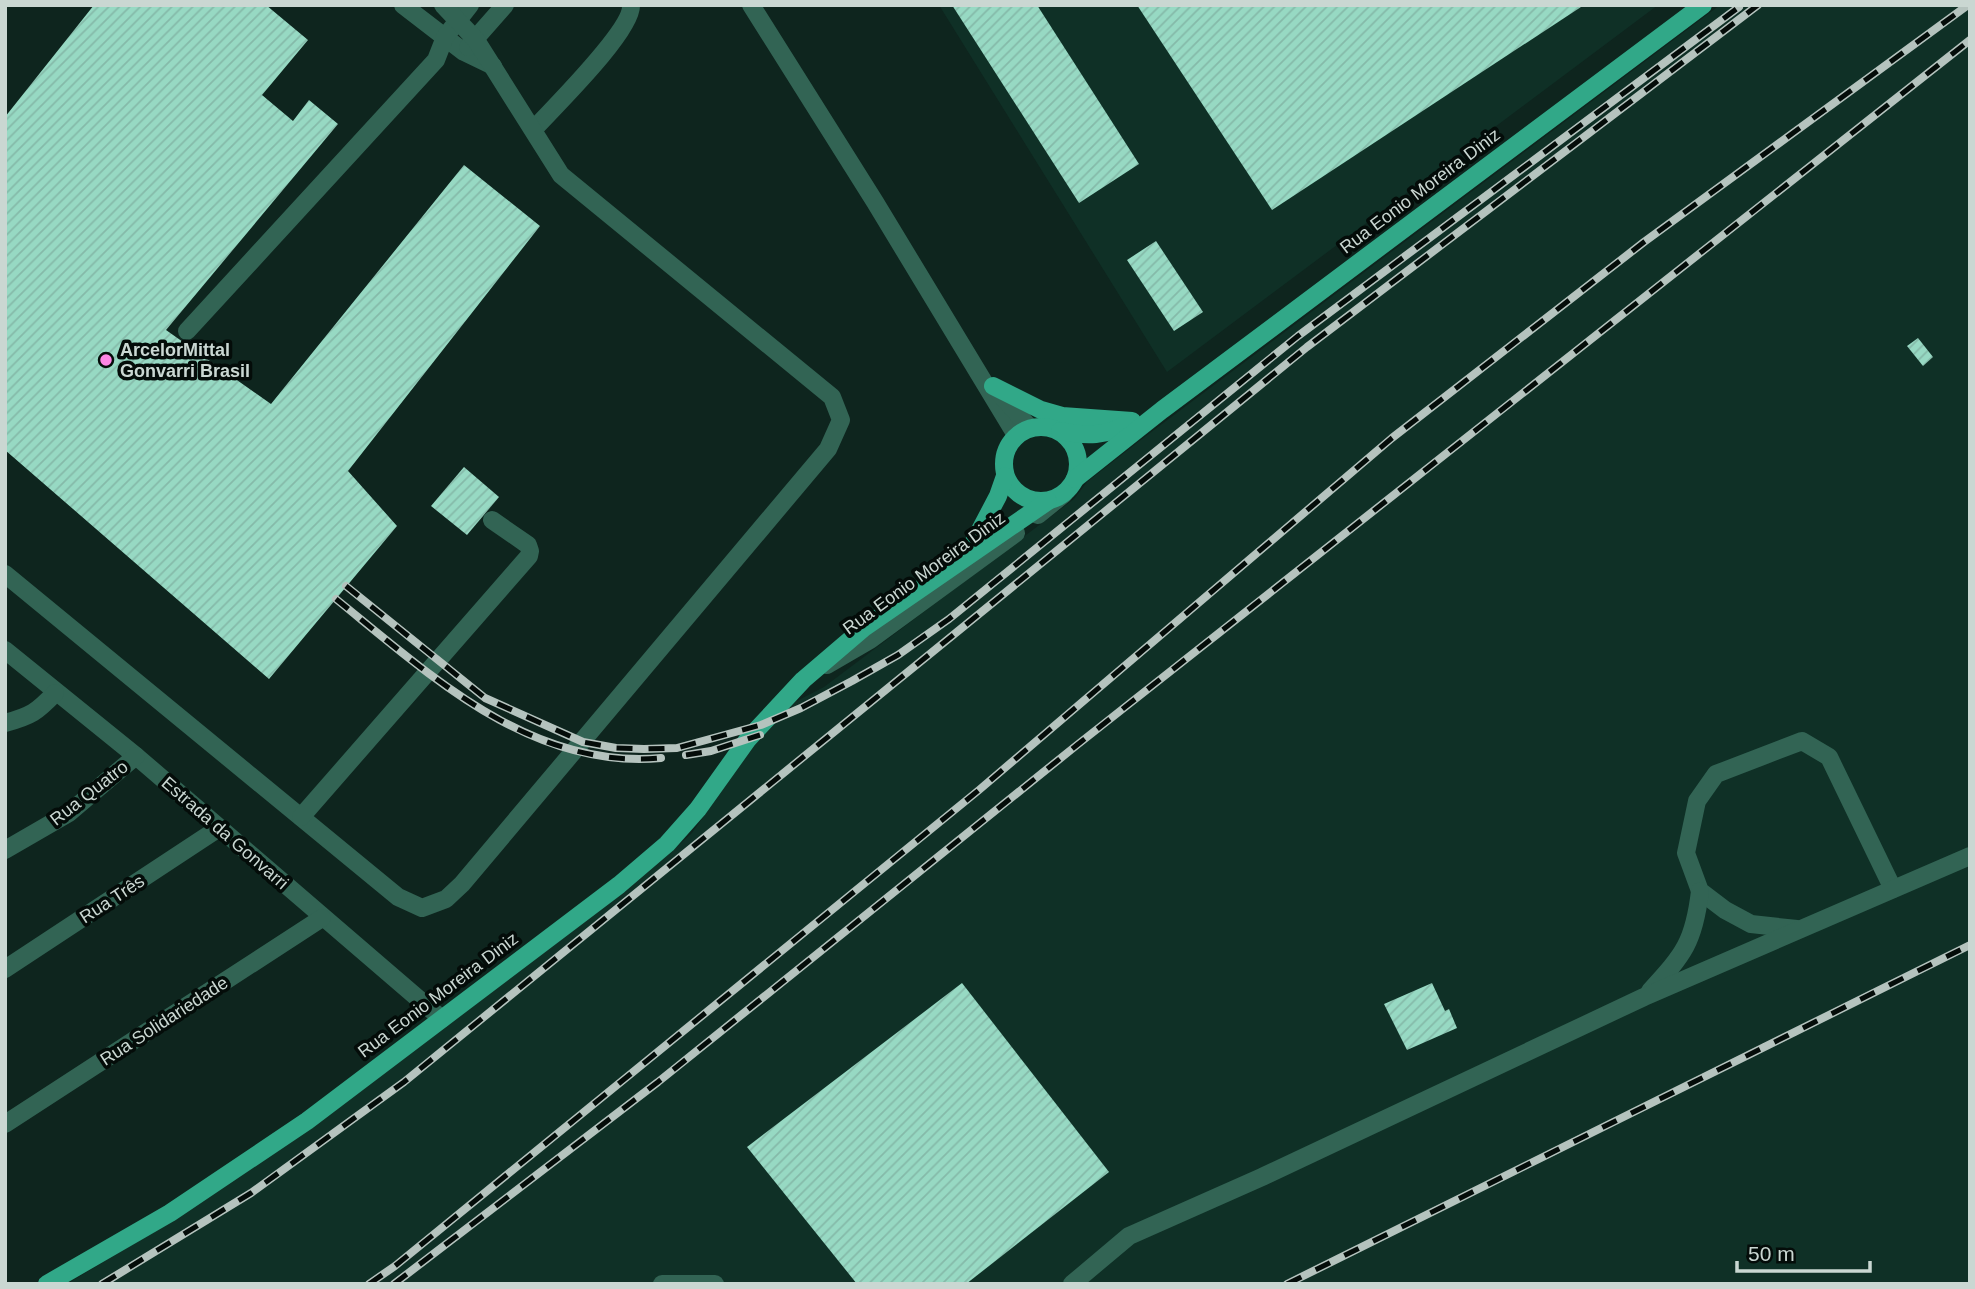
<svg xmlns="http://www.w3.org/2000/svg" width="1975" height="1289" font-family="Helvetica,sans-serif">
	<defs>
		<pattern id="building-hatch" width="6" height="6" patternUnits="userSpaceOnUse" patternTransform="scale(1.75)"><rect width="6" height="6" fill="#97d9c3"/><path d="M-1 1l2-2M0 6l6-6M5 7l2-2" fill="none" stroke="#85baa9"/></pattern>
	</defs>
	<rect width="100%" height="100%" fill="#0e251e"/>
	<g fill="#0f3026">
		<polygon points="939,5 1658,5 1167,372"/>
		<polygon points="1720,5 1970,5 1970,1284 67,1284 173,1220 308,1129 663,859 692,833 750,750 785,707 824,687 1074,499 1087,482 1138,442"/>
	</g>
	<g fill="url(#building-hatch)">
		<polygon points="94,5 266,5 308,40 262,95 293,121 309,100 338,124 166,330 271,404 464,165 540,226 348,471 397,526 269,679 5,450 5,117"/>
		<polygon points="952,5 1037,5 1139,164 1079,203"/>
		<polygon points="1137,5 1584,5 1272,210"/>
		<polygon points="1156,241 1203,312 1174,331 1127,260"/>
		<polygon points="1918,338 1933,357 1923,366 1907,346"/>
		<polygon points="464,467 499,497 467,535 431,506"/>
		<polygon points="962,983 1109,1172 966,1284 857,1284 747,1147"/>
		<polygon points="1432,983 1445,1011 1449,1009 1457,1028 1407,1050 1384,1004"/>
	</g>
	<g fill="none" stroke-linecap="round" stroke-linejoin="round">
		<g stroke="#326454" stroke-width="18">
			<polyline points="403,5 464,52 493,66"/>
			<polyline points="751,5 875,202 1016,435"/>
			<polyline points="468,47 505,5"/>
			<path d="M534,129C554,107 633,30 631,5"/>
			<polyline points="187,331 436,60 445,37 470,5"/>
			<polyline points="999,393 1030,428"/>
			<polyline points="1038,515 1064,494"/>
			<polyline points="5,574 398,897 422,908 446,899 462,884 828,449 841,420 832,397 561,175 476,40 443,5"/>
			<polyline points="5,650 136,756 442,1019"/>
			<polyline points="827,665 870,640 1016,533"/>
			<path d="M5,723C31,716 37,712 55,693"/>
			<polyline points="301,817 529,556 530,551 528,545 492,520"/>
			<polyline points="5,850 69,813 136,756"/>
			<polyline points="1797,929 1751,924 1725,910 1700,891 1686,853 1697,801 1716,774 1802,741 1829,757 1893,889"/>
			<polyline points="5,969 219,828"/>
			<path d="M1650,991C1684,954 1694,942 1700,891"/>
			<polyline points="5,1124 322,918"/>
			<polyline points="662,1284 715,1284"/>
			<polyline points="1072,1284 1129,1236 1262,1177 1644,997 1970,856"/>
		</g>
		<g stroke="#31a888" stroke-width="18">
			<polyline points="993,386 1041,410 1062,416 1132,421"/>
			<circle cx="1041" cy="464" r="37"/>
			<path d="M1060,431C1085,436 1108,437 1129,422"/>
			<polyline points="1075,479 1162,410 1703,5"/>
			<polyline points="967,555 998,496 1005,476"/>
			<polyline points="47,1284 170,1213 307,1121 619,885 667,844 698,809 748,739 803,680 865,627 1048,501"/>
		</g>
		<defs>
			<g id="rail">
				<polyline points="346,586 485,698 583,742 616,748 644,749 677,748 761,725 801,708 852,681 898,655 949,619 1298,336 1739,7"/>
				<path d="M336,599C430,675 531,770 661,758"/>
				<polyline points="686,755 711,751 760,735"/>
				<polyline points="102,1284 251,1193 404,1082 1307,347 1758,5"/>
				<polyline points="369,1284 395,1266 979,790 1392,438 1644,242 1968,5"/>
				<polyline points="394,1284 658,1082 1077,745 1970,40"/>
				<polyline points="1287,1284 1970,945"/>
			</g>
		</defs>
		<use href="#rail" stroke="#b5c3be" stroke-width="8"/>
		<use href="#rail" stroke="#040c09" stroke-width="5" stroke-dasharray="16" stroke-linecap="butt"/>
	</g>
	<circle fill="#fc86e4" stroke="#040c09" stroke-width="2.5" cx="106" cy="360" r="7"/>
	<g text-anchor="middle" stroke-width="7" stroke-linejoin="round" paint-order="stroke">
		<g font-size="18" fill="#cad7d2" stroke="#040c09">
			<text transform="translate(1420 191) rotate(-37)" y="6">Rua Eonio Moreira Diniz</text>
			<text transform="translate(924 573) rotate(-36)" y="6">Rua Eonio Moreira Diniz</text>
			<text transform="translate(89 793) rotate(-38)" y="6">Rua Quatro</text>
			<text transform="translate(225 833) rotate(41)" y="6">Estrada da Gonvarri</text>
			<text transform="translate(112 899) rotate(-33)" y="6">Rua Três</text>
			<text transform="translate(438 995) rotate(-37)" y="6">Rua Eonio Moreira Diniz</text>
			<text transform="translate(164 1021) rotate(-33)" y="6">Rua Solidariedade</text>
		</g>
		<g font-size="18" font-weight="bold" fill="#cad7d2" stroke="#040c09" text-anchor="start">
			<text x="120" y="356">ArcelorMittal<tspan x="120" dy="21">Gonvarri Brasil</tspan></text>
		</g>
	</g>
	<rect width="1975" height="1289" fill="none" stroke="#cad7d2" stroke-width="14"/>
	<path d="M1737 1261v10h133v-10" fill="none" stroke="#cad7d2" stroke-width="3.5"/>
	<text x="1748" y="1261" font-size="21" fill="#cad7d2" stroke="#040c09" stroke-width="5" paint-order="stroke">50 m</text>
</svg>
